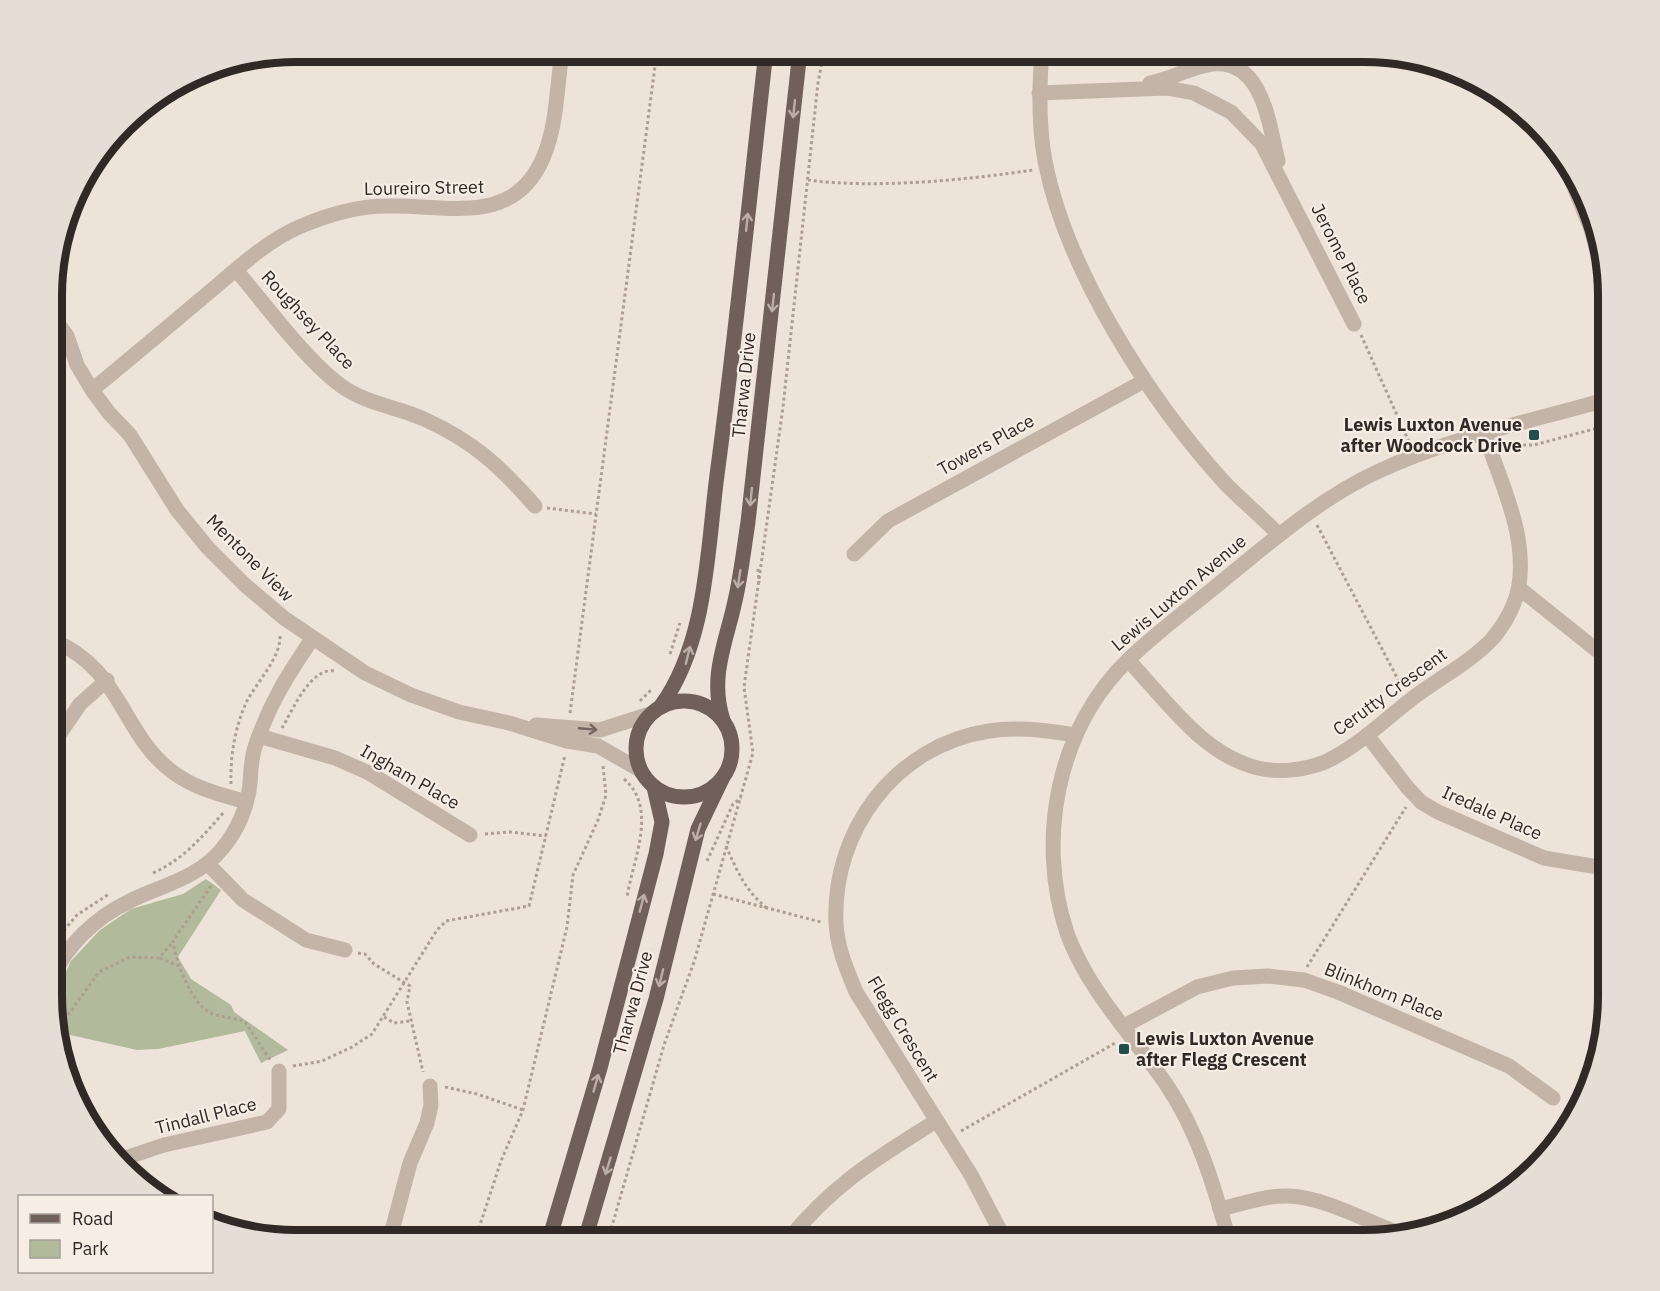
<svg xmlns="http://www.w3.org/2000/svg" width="1660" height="1291" font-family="'IBM Plex Sans',sans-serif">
	<rect width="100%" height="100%" fill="#ede3d9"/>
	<polygon fill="#b1ba9b" points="206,879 221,890 178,957 191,979 231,1005 234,1012 288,1050 261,1063 245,1031 158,1049 137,1050 57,1032 52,1014 58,989 71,961 100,930 131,909 183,894"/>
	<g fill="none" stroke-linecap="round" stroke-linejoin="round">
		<g stroke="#af9d91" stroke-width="3" stroke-dasharray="3 3" stroke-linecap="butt">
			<path d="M808,180C875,189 966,180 1033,170"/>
			<polyline points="1361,335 1410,444"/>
			<polyline points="1505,445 1534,445 1609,425"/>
			<polyline points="547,508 596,514"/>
			<polyline points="1317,525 1403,689"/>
			<polyline points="758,569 759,583"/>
			<polyline points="670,654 680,623"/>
			<polyline points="640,701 652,689"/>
			<polyline points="570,713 657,51"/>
			<path d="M282,728C293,710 310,667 335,671"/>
			<path d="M624,779C659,809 632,861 627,898"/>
			<path d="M231,784C230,757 235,726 247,701C257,682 282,656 280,634"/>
			<polyline points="485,834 510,832 546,836"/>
			<path d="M726,846C737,871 746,892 768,909"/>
			<polyline points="707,861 733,804 741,798"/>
			<path d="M153,873C184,859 202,837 224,812"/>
			<path d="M211,886L173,941C175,960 191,1003 209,1012C220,1018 234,1017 245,1022L271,1061"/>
			<polyline points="713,894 821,922"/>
			<polyline points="52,944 77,915 109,894"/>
			<polyline points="358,953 365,954 374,964 410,986 407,1002 423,1072"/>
			<polyline points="160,958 178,966"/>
			<polyline points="1307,967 1406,807"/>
			<polyline points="384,1017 394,1023 410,1021"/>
			<polyline points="55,1027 62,1023 99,972 130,957 159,958 172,943"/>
			<polyline points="293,1066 322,1061 352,1047 372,1034 437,930 446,921 529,906 565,755"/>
			<polyline points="445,1087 477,1094 523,1110"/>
			<polyline points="961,1131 1117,1042"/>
			<polyline points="475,1240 501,1161 523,1110 567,927 573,875 598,820 606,795 603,766"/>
			<polyline points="608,1240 664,1045 694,962 753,753 744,687 783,407 818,83 824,51"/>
		</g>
		<g stroke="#c4b3a7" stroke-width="15">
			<path d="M1042,51C1039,88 1038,124 1045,161C1066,270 1149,399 1223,481C1241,500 1261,516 1279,535"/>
			<path d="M1150,83C1171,79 1191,67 1212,64C1263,58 1269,125 1278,161"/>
			<polyline points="1039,93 1167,88 1194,93 1231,112 1262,144 1354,324"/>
			<polyline points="1564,162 1591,229 1609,295"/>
			<path d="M236,270C265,304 305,359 340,385C368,405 395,406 424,419C473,441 501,467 535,506"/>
			<polyline points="53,317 67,336 77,365 92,390 109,413 130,435 177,510 208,548 245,585 284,618 365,673 411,695 459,712 509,723 567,741 598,746 640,770"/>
			<path d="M92,390C131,358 169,326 207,294C236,270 265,242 299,227C327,215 357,206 387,206C446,204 513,228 543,158C557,126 557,86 562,51"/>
			<polyline points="854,554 888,521 1144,381"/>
			<polyline points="1519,588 1609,660"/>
			<path d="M52,640C123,669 121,735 174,773C196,789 220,794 246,802"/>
			<path d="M1128,660C1166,700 1203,755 1258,768C1280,773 1305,770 1325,762C1358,747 1385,719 1413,698C1439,678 1471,662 1493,638C1505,624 1516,604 1519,585C1527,533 1500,481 1484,432"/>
			<polyline points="536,725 600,730 650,714"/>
			<polyline points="1367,735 1407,787 1421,802 1438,812 1544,858 1598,867"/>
			<polyline points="259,736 335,758 369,773 470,835"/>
			<polyline points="52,745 80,704 107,680"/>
			<polyline points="52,773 55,779"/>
			<polyline points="208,864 243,900 306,940 345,950"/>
			<path d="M52,978C67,945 95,918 128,902C161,885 196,880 222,849C237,831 248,807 250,783C251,771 251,759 255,747C269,704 287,676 312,639"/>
			<polyline points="1124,1026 1197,987 1233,978 1268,976 1304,980 1338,992 1509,1066 1553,1098"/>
			<polyline points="119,1160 164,1145 267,1122 279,1109 279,1071"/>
			<path d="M1220,1209C1242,1204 1266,1195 1289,1196C1323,1197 1366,1221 1399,1233"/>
			<polyline points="386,1240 393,1227 410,1163 427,1123 431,1105 430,1086"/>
			<path d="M788,1240C834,1183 876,1159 936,1121"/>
			<path d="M1005,1240L971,1175L856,992C847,970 837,947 836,923C832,830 896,745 989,731C1019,726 1047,731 1076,735"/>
			<path d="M1229,1240C1214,1186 1198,1131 1166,1084C1133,1036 1087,989 1067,933C1036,840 1057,728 1129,659C1159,630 1194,605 1226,578C1274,539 1322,497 1379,471C1452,437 1532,421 1609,399"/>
		</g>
		<g stroke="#716059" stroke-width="15">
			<circle cx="684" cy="749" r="48"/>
			<path d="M661,706C707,642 707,552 717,475C736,334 750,193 766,51"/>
			<path d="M723,720C709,677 726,643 735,601C741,575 744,548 748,522L800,51"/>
			<polyline points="549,1240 600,1068 656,854 662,822 654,787"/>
			<polyline points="585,1240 656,999 698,829 722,779"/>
		</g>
	</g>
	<defs><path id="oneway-shaft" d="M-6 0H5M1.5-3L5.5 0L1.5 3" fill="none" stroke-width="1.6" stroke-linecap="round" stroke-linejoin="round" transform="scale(1.5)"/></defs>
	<g stroke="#baaea6">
		<use href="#oneway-shaft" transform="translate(794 109) rotate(96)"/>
		<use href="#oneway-shaft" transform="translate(747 222) rotate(-84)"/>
		<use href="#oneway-shaft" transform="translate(773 303) rotate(96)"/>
		<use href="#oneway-shaft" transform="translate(751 497) rotate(96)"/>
		<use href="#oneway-shaft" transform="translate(739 579) rotate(99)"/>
		<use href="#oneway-shaft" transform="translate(688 655) rotate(-76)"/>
		<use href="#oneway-shaft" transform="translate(698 832) rotate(107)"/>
		<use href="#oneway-shaft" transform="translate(642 903) rotate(-75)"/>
		<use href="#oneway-shaft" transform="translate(661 978) rotate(104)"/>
		<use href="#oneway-shaft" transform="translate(596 1083) rotate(-74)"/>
		<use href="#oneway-shaft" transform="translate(608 1166) rotate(107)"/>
	</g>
	<use stroke="#736760" href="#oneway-shaft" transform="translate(588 729) rotate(5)"/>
	<g fill="#214d4d" stroke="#f6ede5" stroke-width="2">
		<rect x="1528" y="429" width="12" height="12" rx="3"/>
		<rect x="1118" y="1043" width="12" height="12" rx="3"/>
	</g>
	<g text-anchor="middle" stroke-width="4.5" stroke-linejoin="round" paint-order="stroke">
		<g font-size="18" fill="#312926" stroke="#f6ede5">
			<text transform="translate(424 188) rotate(-1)" y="6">Loureiro Street</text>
			<text transform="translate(1341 254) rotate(63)" y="6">Jerome Place</text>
			<text transform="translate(308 320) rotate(47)" y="6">Roughsey Place</text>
			<text transform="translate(744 385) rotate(-84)" y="6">Tharwa Drive</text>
			<text transform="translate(986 445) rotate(-29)" y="6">Towers Place</text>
			<text transform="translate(250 558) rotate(45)" y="6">Mentone View</text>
			<text transform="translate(1179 593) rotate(-40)" y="6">Lewis Luxton Avenue</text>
			<text transform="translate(1390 692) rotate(-36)" y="6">Cerutty Crescent</text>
			<text transform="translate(410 777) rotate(30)" y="6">Ingham Place</text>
			<text transform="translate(1492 813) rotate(24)" y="6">Iredale Place</text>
			<text transform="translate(1384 992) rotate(22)" y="6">Blinkhorn Place</text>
			<text transform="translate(633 1003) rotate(-75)" y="6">Tharwa Drive</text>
			<text transform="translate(903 1029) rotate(59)" y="6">Flegg Crescent</text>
			<text transform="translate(206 1116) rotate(-14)" y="6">Tindall Place</text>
		</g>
		<g font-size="18" font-weight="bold" fill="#312926" stroke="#f6ede5" text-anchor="end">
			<text x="1522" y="431">Lewis Luxton Avenue<tspan x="1522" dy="21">after Woodcock Drive</tspan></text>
			<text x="1136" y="1045" text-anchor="start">Lewis Luxton Avenue<tspan x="1136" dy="21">after Flegg Crescent</tspan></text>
		</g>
	</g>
	<path d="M0 0H1660V1291H0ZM296 62H1364A234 234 0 0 1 1598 296V996A234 234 0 0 1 1364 1230H296A234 234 0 0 1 62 996V296A234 234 0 0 1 296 62Z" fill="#e6ddd6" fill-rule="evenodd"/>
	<path fill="none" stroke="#312926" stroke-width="8" d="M296 62H1364A234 234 0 0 1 1598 296V996A234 234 0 0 1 1364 1230H296A234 234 0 0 1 62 996V296A234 234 0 0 1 296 62Z"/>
	<rect x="18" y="1195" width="195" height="78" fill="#f6ede5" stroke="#a79f99" stroke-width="1.5"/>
	<rect x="30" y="1214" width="30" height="9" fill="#716059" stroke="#a79f99" stroke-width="1.5"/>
	<text x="72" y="1225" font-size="18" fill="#312926">Road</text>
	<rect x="30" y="1240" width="30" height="18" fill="#b1ba9b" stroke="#a79f99" stroke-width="1.5"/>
	<text x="72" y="1255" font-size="18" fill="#312926">Park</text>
</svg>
